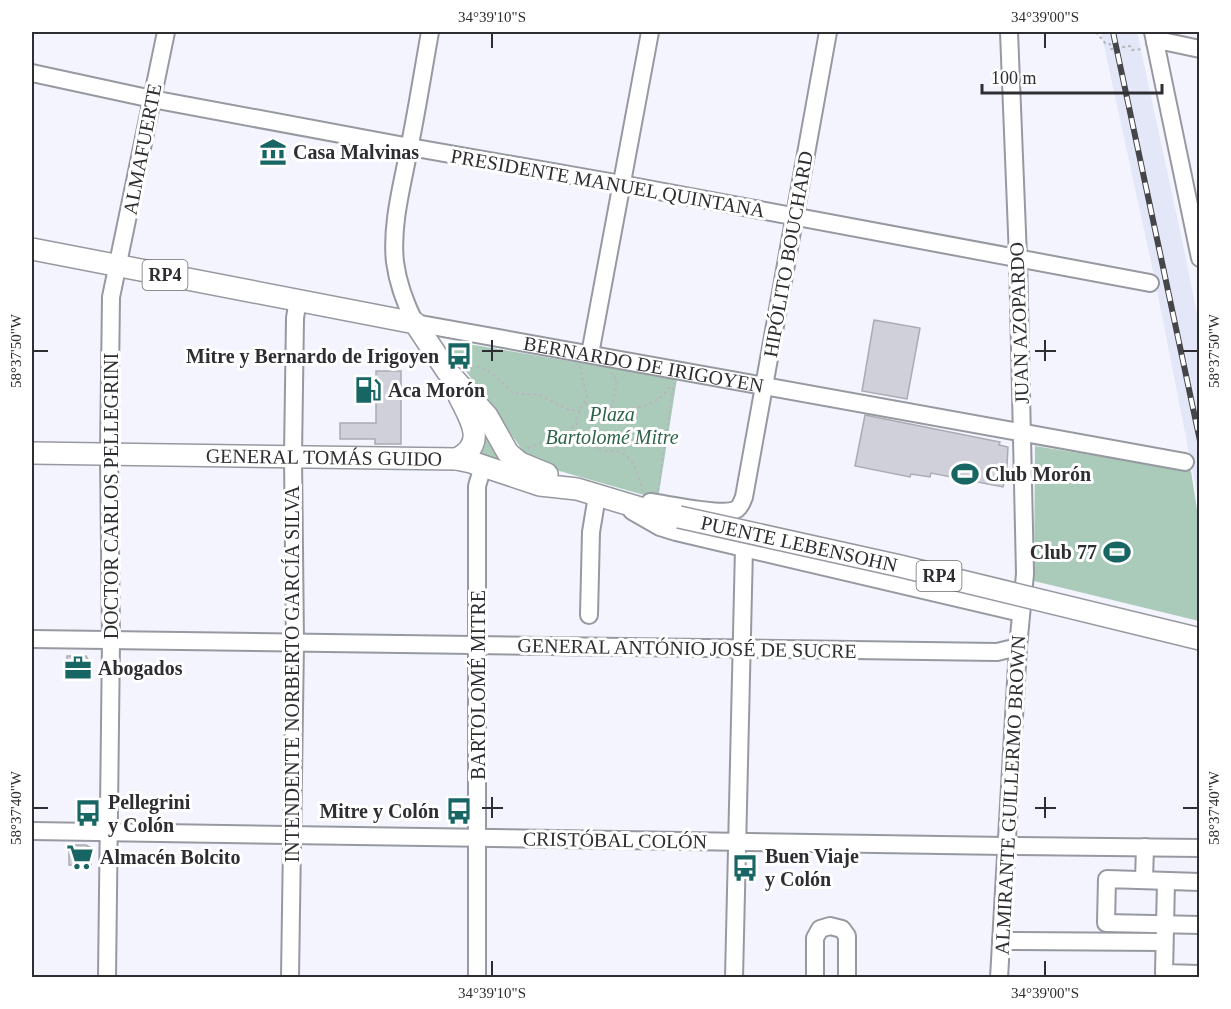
<svg xmlns="http://www.w3.org/2000/svg" width="1231" height="1009" font-family="Georgia,serif">
	<rect width="100%" height="100%" fill="#f3f4fd"/>
	<polygon fill="#e4e7f7" points="1101,32 1137,32 1182,240 1199,324 1199,504 1155,280"/>
	<g fill="#aacbb9">
		<polygon points="456,342 677,379 658,499 549,468 528,458 453,353 451,347"/>
		<polygon points="481,418 515,465 469,457"/>
		<polygon points="1035,446 1191,471 1199,523 1199,621 1034,581"/>
	</g>
	<g fill="#cfd0d9" stroke="#aaabb3" stroke-width="1.5">
		<polygon points="874,320 920,328 907,399 862,391"/>
		<polygon points="376,371 401,371 401,444 375,444 375,439 340,439 340,423 376,423"/>
		<polygon points="865,415 1000,442 999,445 1008,447 1006,483 1004,483 1003,487 931,473 930,477 911,474 910,477 855,466"/>
		<polygon points="67,656 86,656 90,663 89,675 67,674"/>
		<polygon points="69,845 86,845 91,848 91,866 69,865"/>
	</g>
	<g fill="none" stroke-linecap="round" stroke-linejoin="round">
		<defs>
			<g id="minor">
				<path id="s1" d="M430,32C423,71 417,110 409,149C402,186 391,225 395,262C398,285 405,303 415,323L1185,462"/>
				<polyline points="1153,32 1200,258"/>
				<polyline points="1155,42 1167,42 1200,49"/>
				<polyline points="32,73 152,99 410,147 621,184 1150,283"/>
				<polyline points="590,354 650,32"/>
				<path d="M650,502C667,504 725,517 737,509C741,506 742,501 744,497L828,32"/>
				<polyline points="632,511 660,527 676,532 1021,613"/>
				<polyline points="589,615 591,532 597,496"/>
				<polyline points="32,639 997,652 1018,647"/>
				<polyline points="32,831 1006,846 1200,848"/>
				<polyline points="1144,880 1145,847"/>
				<polyline points="1166,881 1164,973 1200,974"/>
				<polyline points="1200,882 1107,879 1106,923 1200,925"/>
				<polyline points="1001,941 1164,942"/>
				<polyline points="107,978 111,640 109,453 111,297 166,32"/>
				<polyline points="290,978 295,643 293,456 295,318 298,299"/>
				<polyline points="477,978 477,486 483,466"/>
				<polyline points="734,978 744,548"/>
				<polyline points="815,978 815,938 820,929 830,926 842,929 847,936 847,978"/>
				<polyline points="999,978 1018,647 1025,574 1018,257 1009,32"/>
			</g>
			<g id="major">
				<polyline points="32,249 415,323 447,371 487,416 508,453 520,463 547,474"/>
				<path id="s2" d="M32,453L457,459L471,462L540,485L577,489L647,510L679,517"/>
				<path d="M457,459C488,443 470,419 459,396"/>
			</g>
		</defs>
		<use href="#minor" stroke="#9799a1" stroke-width="20"/>
		<use href="#major" stroke="#9799a1" stroke-width="24"/>
		<g stroke="#b6b6be" stroke-width="2" stroke-dasharray="3 3" stroke-linecap="butt">
			<polyline points="1096,32 1106,44 1110,44 1111,49 1130,46 1132,50 1142,49"/>
			<path d="M465,366C486,362 499,381 513,393L540,395L569,410L580,411"/>
			<path d="M580,366L587,397L576,418C576,433 591,449 606,451C612,451 618,450 624,454C635,462 640,478 642,491"/>
			<polyline points="611,372 617,380 612,409"/>
			<path d="M585,403C602,414 642,411 658,399C663,396 667,390 671,385"/>
			<polyline points="528,448 569,431 576,424"/>
			<polyline points="658,491 674,383"/>
		</g>
		<use href="#minor" stroke="#fff" stroke-width="16"/>
		<use href="#major" stroke="#fff" stroke-width="21"/>
		<defs>
			<polyline id="rail" points="1113,32 1200,441"/>
		</defs>
		<use href="#rail" stroke="#45464a" stroke-width="6"/>
		<use href="#rail" stroke="#fff" stroke-width="4" stroke-dasharray="11" stroke-linecap="butt"/>
		<defs>
			<g id="major-bridge">
				<path id="s3" d="M679,517L900,566L1200,639"/>
			</g>
		</defs>
		<use href="#major-bridge" stroke="#9799a1" stroke-width="24" stroke-linecap="butt"/>
		<use href="#major-bridge" stroke="#fff" stroke-width="21"/>
	</g>
	<path fill="none" stroke="#2e2e32" stroke-width="2" d="M492,33V48M1045,33V48M492,340V361M1045,340V361M33,351H48M482,351H503M1035,351H1056M1183,351H1198M492,797V818M1045,797V818M33,808H48M482,808H503M1035,808H1056M1183,808H1198M492,961V976M1045,961V976"/>
	<defs>
		<symbol id="museum-bare" viewBox="-9 -9 18 18"><path d="M0-6L6-3V-2H-6V-3ZM-5-1h2V3h-2ZM-1-1h2V3h-2ZM3-1h2V3H3ZM-6 4H6V6H-6Z" fill="#186664" stroke="#fff" stroke-width="2.5" paint-order="stroke"/></symbol>
		<symbol id="bus-bare" viewBox="-9 -9 18 18"><path d="M-5-6H5V4H4V6H2V4H-2V6H-4V4H-5ZM-3.5-4V0h7V-4ZM-3.5 1.2v1.5H-2V1.2ZM2 1.2v1.5H3.5V1.2Z" fill="#186664" stroke="#fff" stroke-width="2.5" paint-order="stroke"/></symbol>
		<symbol id="fuel-bare" viewBox="-9 -9 18 18"><path d="M-5.5-6h7V0h2V4h1.3V-2.5L3-4.5l.8-.8L6-3V5H2.5V1h-1V6h-7ZM-4.2-4.7v3.2H.2V-4.7Z" fill="#186664" stroke="#fff" stroke-width="2.5" paint-order="stroke"/></symbol>
		<symbol id="stadium-bare" viewBox="-9 -9 18 18"><path d="M0-5a6.5 5 0 1 0 0 10a6.5 5 0 1 0 0-10ZM-3.5-1.8h7v3.6h-7Z" fill="#186664" stroke="#fff" stroke-width="2.5" paint-order="stroke"/></symbol>
		<symbol id="office-bare" viewBox="-9 -9 18 18"><path d="M-6-3h4V-5.5h4V-3h4V5H-6ZM-1-4.5V-3h2v-1.5ZM-6 0V1H6V0Z" fill="#186664" stroke="#fff" stroke-width="2.5" paint-order="stroke"/></symbol>
		<symbol id="supermarket-bare" viewBox="-9 -9 18 18"><path d="M-6-5.5h2.5l.6 2H6L4.5 2H-2.5L-4.4-4H-6ZM-1.5 3.2a1.3 1.3 0 1 0 .1 0ZM3 3.2a1.3 1.3 0 1 0 .1 0Z" fill="#186664" stroke="#fff" stroke-width="2.5" paint-order="stroke"/></symbol>
	</defs>
	<g fill-rule="evenodd">
		<use href="#museum-bare" x="254" y="133" width="38" height="38"/>
		<use href="#bus-bare" x="440" y="337" width="38" height="38"/>
		<use href="#fuel-bare" x="349" y="371" width="38" height="38"/>
		<use href="#stadium-bare" x="946" y="455" width="38" height="38"/>
		<use href="#stadium-bare" x="1098" y="533" width="38" height="38"/>
		<use href="#office-bare" x="59" y="649" width="38" height="38"/>
		<use href="#bus-bare" x="440" y="792" width="38" height="38"/>
		<use href="#bus-bare" x="69" y="794" width="38" height="38"/>
		<use href="#supermarket-bare" x="61" y="838" width="38" height="38"/>
		<use href="#bus-bare" x="726" y="849" width="38" height="38"/>
	</g>
	<g text-anchor="middle" stroke-width="6" stroke-linejoin="round" paint-order="stroke">
		<g fill="#fff" stroke="#6d6d70" stroke-width="1.5">
			<rect x="142.5" y="260" width="45" height="30" rx="4.5"/>
			<rect x="916.5" y="561" width="45" height="30" rx="4.5"/>
		</g>
		<g font-size="18" font-weight="bold" fill="#2e2e32">
			<text x="165" y="281">RP4</text>
			<text x="939" y="582">RP4</text>
		</g>
		<g font-size="20" fill="#2e2e32" stroke="#fff">
			<text transform="translate(142 149) rotate(-79)" y="7">ALMAFUERTE</text>
			<text transform="translate(608 183) rotate(10)" y="7">PRESIDENTE MANUEL QUINTANA</text>
			<text transform="translate(788 254) rotate(-80)" y="7">HIPÓLITO BOUCHARD</text>
			<text transform="translate(1019 323) rotate(-92)" y="7">JUAN AZOPARDO</text>
			<text dy="7" stroke="none"><textPath href="#s1" startOffset="530">BERNARDO DE IRIGOYEN</textPath></text>
			<text dy="7" stroke="none"><textPath href="#s2" startOffset="292">GENERAL TOMÁS GUIDO</textPath></text>
			<text transform="translate(111 496) rotate(-90)" y="7">DOCTOR CARLOS PELLEGRINI</text>
			<text dy="7" stroke="none"><textPath href="#s3" startOffset="123">PUENTE LEBENSOHN</textPath></text>
			<text transform="translate(687 648) rotate(1)" y="7">GENERAL ANTÓNIO JOSÉ DE SUCRE</text>
			<text transform="translate(292 674) rotate(-90)" y="7">INTENDENTE NORBERTO GARCÍA SILVA</text>
			<text transform="translate(478 685) rotate(-90)" y="7">BARTOLOMÉ MITRE</text>
			<text transform="translate(1010 795) rotate(-87)" y="7">ALMIRANTE GUILLERMO BROWN</text>
			<text transform="translate(615 840) rotate(1)" y="7">CRISTÓBAL COLÓN</text>
		</g>
		<g font-size="20" font-weight="bold" fill="#2e2e32" stroke="#fff" text-anchor="start">
			<text x="293" y="159">Casa Malvinas</text>
			<text x="439" y="363" text-anchor="end">Mitre y Bernardo de Irigoyen</text>
			<text x="388" y="397">Aca Morón</text>
			<text x="985" y="481">Club Morón</text>
			<text x="1097" y="559" text-anchor="end">Club 77</text>
			<text x="98" y="675">Abogados</text>
			<text x="108" y="809">Pellegrini<tspan x="108" dy="23">y Colón</tspan></text>
			<text x="439" y="818" text-anchor="end">Mitre y Colón</text>
			<text x="765" y="863">Buen Viaje<tspan x="765" dy="23">y Colón</tspan></text>
			<text x="100" y="864">Almacén Bolcito</text>
		</g>
		<g font-size="20" font-style="italic" fill="#2c6349" stroke="#fff">
			<text x="612" y="421">Plaza<tspan x="612" dy="23">Bartolomé Mitre</tspan></text>
		</g>
	</g>
	<rect width="1231" height="1009" fill="none" stroke="#ffffff" stroke-width="66"/>
	<path d="M982 84v9h180v-9" fill="none" stroke="#2e2e32" stroke-width="3"/>
	<text x="991" y="84" font-size="18" fill="#2e2e32" stroke="#ffffff" stroke-width="4.5" paint-order="stroke">100 m</text>
	<rect x="33" y="33" width="1165" height="943" fill="none" stroke="#2e2e32" stroke-width="2"/>
	<g font-size="15" text-anchor="middle" fill="#2e2e32">
		<text x="492" y="22">34°39'10"S</text>
		<text x="1045" y="22">34°39'00"S</text>
		<text transform="translate(1214 351) rotate(-90)" y="5">58°37'50"W</text>
		<text transform="translate(16 351) rotate(-90)" y="5">58°37'50"W</text>
		<text transform="translate(16 808) rotate(-90)" y="5">58°37'40"W</text>
		<text transform="translate(1214 808) rotate(-90)" y="5">58°37'40"W</text>
		<text x="492" y="998">34°39'10"S</text>
		<text x="1045" y="998">34°39'00"S</text>
	</g>
</svg>
